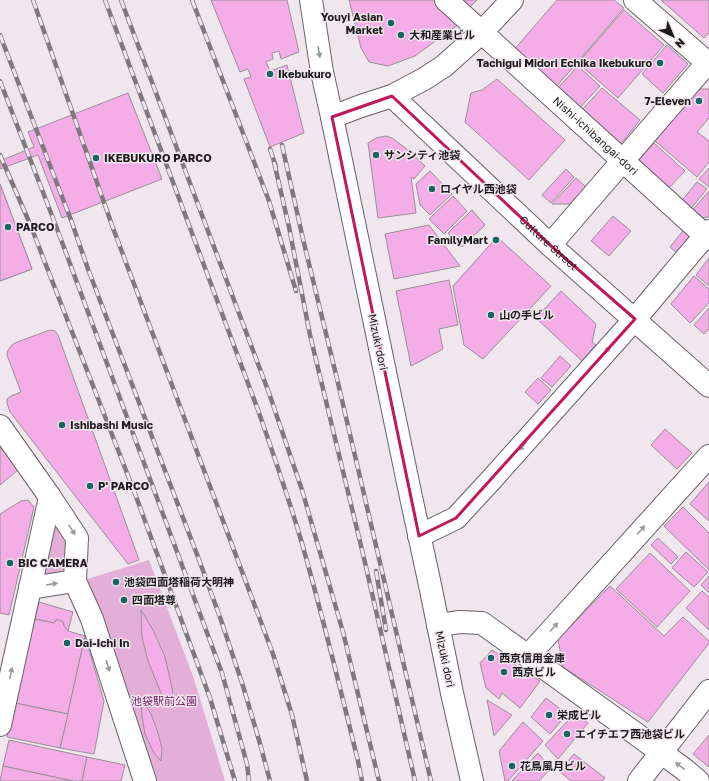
<svg xmlns="http://www.w3.org/2000/svg" width="709" height="781" font-family="'Golos Text','Noto Sans JP',sans-serif">
	<rect width="100%" height="100%" fill="#efe7ed"/>
	<g fill="#e3afd9">
		<polygon points="57,526 65,534 67,545 67,574 46,575 44,572 55,528"/>
		<polygon points="149,560 194,679 225,781 153,781 84,580"/>
	</g>
	<g fill="#f5ade8" stroke="#989096">
		<polygon points="211,0 287,0 299,52 281,59 279,51 272,53 273,59 266,62 270,71 287,65 304,133 270,147 244,79 251,77 248,69 240,72"/>
		<polygon points="349,0 438,0 463,21 415,56 388,66 369,62 361,48"/>
		<polygon points="459,0 477,0 468,9"/>
		<polygon points="557,0 614,0 624,8 556,87 513,51"/>
		<polygon points="661,0 709,0 709,33 704,38"/>
		<polygon points="624,10 664,45 618,98 578,63"/>
		<polygon points="667,45 688,64 663,93 642,74"/>
		<polygon points="578,66 600,86 578,110 556,90"/>
		<polygon points="497,79 565,140 529,180 465,122 471,93 482,90"/>
		<polygon points="602,88 640,120 620,145 581,111"/>
		<polygon points="696,89 709,89 709,118 697,132 709,141 709,162 697,177 654,140"/>
		<polygon points="128,93 162,179 62,218 38,155 0,169 0,161 34,147 28,132"/>
		<polygon points="386,136 392,138 408,150 425,166 414,179 411,177 416,213 378,218 368,143 376,138"/>
		<polygon points="654,143 685,171 667,190 637,162"/>
		<polygon points="709,168 709,187 699,179"/>
		<polygon points="566,169 574,177 551,203 542,195"/>
		<polygon points="430,171 452,194 430,215 420,205 416,184"/>
		<polygon points="576,178 586,187 570,204 552,204"/>
		<polygon points="697,182 707,189 688,212 679,204"/>
		<polygon points="0,184 32,269 0,281"/>
		<polygon points="0,184 32,269 0,281"/>
		<polygon points="709,191 709,217 698,218 691,212"/>
		<polygon points="453,196 467,211 444,234 429,219"/>
		<polygon points="472,210 485,225 462,247 448,233"/>
		<polygon points="613,216 631,231 609,256 591,241"/>
		<polygon points="429,225 460,266 394,279 385,234"/>
		<polygon points="686,227 696,245 684,259 670,247"/>
		<polygon points="497,237 551,286 483,359 464,345 453,286"/>
		<polygon points="709,258 709,286 696,275"/>
		<polygon points="694,276 709,289 709,303 690,323 671,304"/>
		<polygon points="449,280 458,325 439,329 443,349 411,366 396,291"/>
		<polygon points="561,291 596,324 592,342 596,345 582,361 536,318"/>
		<polygon points="709,308 709,329 704,334 694,325"/>
		<polygon points="50,330 55,331 58,335 139,560 128,564 10,412 7,403 7,399 11,396 21,392 7,355 8,350 12,345 17,342"/>
		<polygon points="560,356 571,366 552,387 541,378"/>
		<polygon points="538,378 551,390 538,404 525,392"/>
		<polygon points="665,429 692,453 677,469 651,445"/>
		<polygon points="0,447 18,470 0,485"/>
		<polygon points="709,482 709,521 690,504"/>
		<polygon points="28,500 34,507 9,615 0,613 0,514 21,501"/>
		<polygon points="683,507 709,533 709,570 664,526"/>
		<polygon points="658,538 678,557 671,564 651,545"/>
		<polygon points="686,552 708,572 694,587 672,568"/>
		<polygon points="650,553 690,591 657,627 616,589"/>
		<polygon points="709,576 709,593 701,585"/>
		<polygon points="610,586 664,636 683,617 709,641 709,643 648,722 563,667 558,639"/>
		<polygon points="702,591 709,597 709,630 686,608"/>
		<polygon points="39,602 73,612 68,631 64,626 63,622 60,620 56,620 54,623 35,619"/>
		<polygon points="141,610 153,630 165,657 172,688 174,707 161,693 148,661 142,637"/>
		<polygon points="35,619 54,623 56,620 60,620 63,622 64,626 68,631 85,636 68,714 15,703"/>
		<polygon points="85,636 104,701 94,754 60,748"/>
		<polygon points="492,650 540,681 520,708 502,693 499,699 486,688 480,663"/>
		<polygon points="141,697 151,714 157,730 162,748 161,761 154,753 145,734 142,716"/>
		<polygon points="546,698 567,714 550,734 531,717"/>
		<polygon points="487,700 512,715 494,736"/>
		<polygon points="15,703 68,714 60,748 7,737"/>
		<polygon points="575,713 588,723 558,759 545,745"/>
		<polygon points="523,722 543,741 508,781 505,781 499,751"/>
		<polygon points="709,735 709,767 693,754"/>
		<polygon points="9,740 87,757 82,781 73,781 3,766"/>
		<polygon points="538,753 551,768 539,781 512,781"/>
		<polygon points="574,754 605,778 602,781 571,781 559,771"/>
		<polygon points="87,757 125,765 121,781 82,781"/>
		<polygon points="3,766 73,781 0,781"/>
	</g>
	<g fill="none" stroke-linecap="round" stroke-linejoin="round">
		<defs>
			<g id="minor">
				<polyline points="311,0 322,72 332,117"/>
				<path id="s1" d="M446,0L709,239"/>
				<polyline points="635,0 709,64"/>
				<path id="s2" d="M392,96L550,245L709,386"/>
				<polyline points="550,245 709,61"/>
				<polyline points="0,426 50,497 77,538 75,581 92,619 145,781"/>
				<polyline points="419,536 456,518 492,479 635,319 709,231"/>
				<polyline points="30,588 75,581"/>
				<polyline points="438,625 460,622 482,623 643,739 685,770 698,781"/>
				<polyline points="528,656 709,456"/>
				<polyline points="0,725 50,497"/>
				<polyline points="472,781 452,693 430,585 411,497 332,117 361,106 392,96 424,79 444,66 482,32 512,0"/>
				<polyline points="639,781 709,691"/>
			</g>
		</defs>
		<use href="#minor" stroke="#686066" stroke-width="24"/>
		<use href="#minor" stroke="#fff" stroke-width="22"/>
		<defs>
			<g id="rail">
				<polyline points="33,0 113,228 273,654 292,715 307,781"/>
				<path d="M105,0L258,410C273,453 288,496 301,540C322,613 340,687 358,761L362,781"/>
				<polyline points="121,0 269,393 302,490 343,632 379,781"/>
				<polyline points="192,0 269,201 296,291"/>
				<polyline points="0,35 71,220 88,269 198,557 221,620 243,686 261,747 270,781"/>
				<polyline points="0,81 56,226 222,673 247,764 249,781"/>
				<polyline points="282,145 303,239 338,383 431,781"/>
				<polyline points="270,149 276,167"/>
				<polyline points="0,155 30,224 134,491 210,698 235,781"/>
				<polyline points="274,162 289,227 310,335 363,554 415,781"/>
				<polyline points="376,571 386,630"/>
			</g>
		</defs>
		<use href="#rail" stroke="#7e797d" stroke-width="4.5"/>
		<use href="#rail" stroke="#efe7ed" stroke-width="3" stroke-dasharray="9" stroke-linecap="butt"/>
	</g>
	<defs><path id="oneway-solid" d="M-6-.8H1V-3.2L6.5 0L1 3.2V.8H-6Z"/></defs>
	<g fill="#9a9899">
		<use href="#oneway-solid" transform="translate(319 52) rotate(81)"/>
		<use href="#oneway-solid" transform="translate(609 348) rotate(132)"/>
		<use href="#oneway-solid" transform="translate(523 446) rotate(132)"/>
		<use href="#oneway-solid" transform="translate(72 530) rotate(57)"/>
		<use href="#oneway-solid" transform="translate(641 530) rotate(-48)"/>
		<use href="#oneway-solid" transform="translate(52 584) rotate(-9)"/>
		<use href="#oneway-solid" transform="translate(554 627) rotate(-48)"/>
		<use href="#oneway-solid" transform="translate(108 666) rotate(72)"/>
		<use href="#oneway-solid" transform="translate(11 673) rotate(-78)"/>
		<use href="#oneway-solid" transform="translate(680 766) rotate(-143)"/>
	</g>
	<path fill="none" stroke="#c2185b" stroke-width="3" stroke-linejoin="round" d="M392,96L550,245L635,319L456,518L419,536L332,117Z"/>
	<g fill="#176563" stroke="#efe7ed" stroke-width="1.5">
		<circle cx="391" cy="23" r="4"/>
		<circle cx="401" cy="35" r="4"/>
		<circle cx="660" cy="63" r="4"/>
		<circle cx="270" cy="74" r="4"/>
		<circle cx="699" cy="101" r="4"/>
		<circle cx="376" cy="155" r="4"/>
		<circle cx="96" cy="158" r="4"/>
		<circle cx="432" cy="189" r="4"/>
		<circle cx="8" cy="227" r="4"/>
		<circle cx="496" cy="240" r="4"/>
		<circle cx="491" cy="315" r="4"/>
		<circle cx="62" cy="425" r="4"/>
		<circle cx="90" cy="486" r="4"/>
		<circle cx="10" cy="563" r="4"/>
		<circle cx="116" cy="582" r="4"/>
		<circle cx="124" cy="600" r="4"/>
		<circle cx="67" cy="643" r="4"/>
		<circle cx="491" cy="658" r="4"/>
		<circle cx="504" cy="672" r="4"/>
		<circle cx="549" cy="715" r="4"/>
		<circle cx="567" cy="734" r="4"/>
		<circle cx="512" cy="766" r="4"/>
	</g>
	<g text-anchor="middle" stroke-width="3" stroke-linejoin="round" paint-order="stroke">
		<g font-size="11" font-weight="bold" fill="#1e1b1d" stroke="#efe7ed" text-anchor="start">
			<text x="383" y="21" text-anchor="end">Youyi Asian<tspan x="383" dy="13">Market</tspan></text>
			<text x="409" y="39">大和産業ビル</text>
			<text x="652" y="67" text-anchor="end">Tachigui Midori Echika Ikebukuro</text>
			<text x="278" y="78">Ikebukuro</text>
			<text x="691" y="105" text-anchor="end">7-Eleven</text>
			<text x="384" y="159">サンシティ池袋</text>
			<text x="104" y="162">IKEBUKURO PARCO</text>
			<text x="440" y="193">ロイヤル西池袋</text>
			<text x="16" y="231">PARCO</text>
			<text x="488" y="244" text-anchor="end">FamilyMart</text>
			<text x="499" y="319">山の手ビル</text>
			<text x="70" y="429">Ishibashi Music</text>
			<text x="98" y="490">P' PARCO</text>
			<text x="18" y="567">BIC CAMERA</text>
			<text x="124" y="586">池袋四面塔稲荷大明神</text>
			<text x="132" y="604">四面塔尊</text>
			<text x="75" y="647">Dai-Ichi In</text>
			<text x="499" y="662">西京信用金庫</text>
			<text x="512" y="676">西京ビル</text>
			<text x="557" y="719">栄成ビル</text>
			<text x="575" y="738">エイチエフ西池袋ビル</text>
			<text x="520" y="770">花鳥風月ビル</text>
		</g>
		<g font-size="11" fill="#1e1b1d" stroke="#efe7ed">
			<text dy="4" stroke="none"><textPath href="#s1" startOffset="202">Nishi-ichibangai-dori</textPath></text>
			<text dy="4" stroke="none"><textPath href="#s2" startOffset="215">Culture Street</textPath></text>
			<text transform="translate(378 342) rotate(78)" y="4">Mizuki dori</text>
			<text transform="translate(445 659) rotate(78)" y="4">Mizuki dori</text>
		</g>
		<g font-size="11" fill="#711f67" stroke="#efe7ed">
			<text x="164" y="705">池袋駅前公園</text>
		</g>
	</g>
	<g transform="translate(673 36) rotate(136)" stroke="#efe7ed" stroke-width="3" paint-order="stroke">
	<path d="M0-3L7 15L0 10L-7 15Z" fill="#1e1b1d"/>
	<text y="-6" font-size="11" font-weight="bold" text-anchor="middle" fill="#1e1b1d">N</text>
	</g>
</svg>
